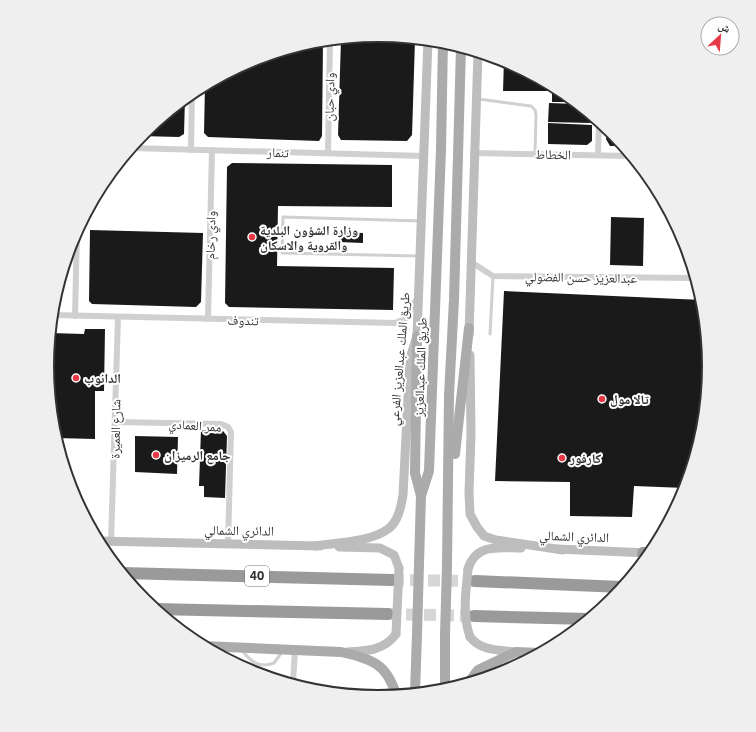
<svg xmlns="http://www.w3.org/2000/svg" width="756" height="732" font-family="'IBM Plex Sans','Noto Naskh Arabic',sans-serif">
	<rect width="100%" height="100%" fill="#fff"/>
	<g fill="#1a1a1a">
		<polygon points="378,35 415,39 412,135 407,141 341,140 338,135 341,39"/>
		<polygon points="323,40 322,136 319,141 208,137 204,133 205,85 252,60 314,41"/>
		<polygon points="504,60 551,85 550,91 503,91"/>
		<polygon points="552,86 562,91 576,102 552,102"/>
		<polygon points="185,98 184,134 179,137 140,136"/>
		<polygon points="549,103 577,104 591,115 591,123 548,122"/>
		<polygon points="548,123 592,125 592,141 587,145 548,144"/>
		<polygon points="607,128 612,132 624,146 610,146 606,139"/>
		<polygon points="232,163 392,165 392,207 278,206 277,266 394,268 393,310 229,307 225,303 227,167"/>
		<polygon points="611,217 644,218 643,266 610,265"/>
		<polygon points="90,230 203,233 201,302 196,307 92,304 89,301"/>
		<polygon points="339,232 363,233 363,243 339,242"/>
		<polygon points="504,291 702,300 709,366 703,431 685,488 634,486 632,517 570,516 570,482 495,481"/>
		<polygon points="85,329 105,329 104,391 95,391 95,439 56,438 53,430 47,366 50,333 84,334"/>
		<polygon points="201,430 223,431 227,436 225,498 204,497 204,486 199,486"/>
		<polygon points="135,436 178,437 177,474 135,472"/>
	</g>
	<g fill="none" stroke-linecap="round" stroke-linejoin="round">
		<g stroke="#d6d6d6" stroke-width="12" stroke-dasharray="12 6" stroke-linecap="butt">
			<polyline points="392,580 475,581"/>
			<polyline points="388,614 474,616"/>
		</g>
		<g stroke="#d0d0d0" stroke-width="3">
			<polyline points="479,99 531,106 535,110 536,115 535,154"/>
			<polyline points="418,256 282,253 283,217 421,221"/>
			<polyline points="490,334 493,276"/>
			<path d="M242,650C250,661 259,669 274,663L282,652"/>
		</g>
		<g stroke="#d0d0d0" stroke-width="6">
			<polyline points="131,148 424,156"/>
			<polyline points="191,150 192,92"/>
			<polyline points="328,153 330,40"/>
			<polyline points="473,153 632,156"/>
			<polyline points="598,155 599,121"/>
			<polyline points="471,262 493,276 695,278"/>
			<polyline points="52,315 395,323 405,319 416,300"/>
			<polyline points="75,316 77,230"/>
			<polyline points="208,319 212,150"/>
			<polyline points="115,422 221,424 228,427 231,432 228,544"/>
			<polyline points="111,542 118,317"/>
			<polyline points="293,684 295,649"/>
		</g>
		<g stroke="#bdbdbd" stroke-width="9">
			<polyline points="469,335 478,52"/>
			<polyline points="470,355 471,434 469,493 470,514 477,527 484,536 496,540 563,550"/>
			<polyline points="98,541 320,546"/>
			<path d="M315,546C336,543 371,542 388,529C398,522 401,507 403,495L410,358L417,336L428,40"/>
			<polyline points="339,547 380,548 394,555 399,568"/>
			<polyline points="557,549 649,553"/>
			<path d="M468,569C476,543 499,548 521,548"/>
			<path d="M470,637C481,651 499,650 516,652"/>
			<path d="M347,652C365,651 384,651 396,634"/>
		</g>
		<g stroke="#ababab" stroke-width="10">
			<polyline points="417,336 415,473 421,496"/>
			<polyline points="455,454 469,328"/>
			<polyline points="419,564 421,496 429,471 441,149 443,41"/>
			<polyline points="447,566 449,395 454,300 461,47"/>
			<path d="M203,646L341,652C371,659 387,663 396,695"/>
			<polyline points="468,683 478,670 516,652 540,653"/>
			<polyline points="445,690 445,635"/>
			<polyline points="415,693 417,634"/>
		</g>
		<g stroke="#9a9a9a" stroke-width="12">
			<polyline points="643,553 650,554"/>
			<polyline points="122,573 392,580"/>
			<polyline points="475,581 622,587"/>
			<polyline points="155,609 388,614"/>
			<polyline points="474,616 589,619"/>
		</g>
		<g stroke="#bdbdbd" stroke-width="9">
			<path d="M468,569C466,592 462,614 470,637"/>
			<polyline points="396,634 399,568"/>
		</g>
		<g stroke="#ababab" stroke-width="10">
			<polyline points="417,634 419,564"/>
			<polyline points="445,635 447,566"/>
		</g>
	</g>
	<g fill="#e63946" stroke="#fff" stroke-width="1.5">
		<circle cx="252" cy="237" r="4"/>
		<circle cx="76" cy="378" r="4"/>
		<circle cx="602" cy="399" r="4"/>
		<circle cx="156" cy="455" r="4"/>
		<circle cx="562" cy="458" r="4"/>
	</g>
	<g text-anchor="middle" stroke-width="4" stroke-linejoin="round" paint-order="stroke">
		<rect fill="#fff" stroke="#707070" stroke-width="1" x="245" y="566" width="24" height="20" rx="3"/>
		<g font-size="12" font-weight="bold" fill="#333">
			<text x="257" y="580">40</text>
		</g>
		<g font-size="13" fill="#333" stroke="#fff">
			<text transform="translate(329 97) rotate(-89)" y="5">وادي حبان</text>
			<text transform="translate(278 152) rotate(2)" y="5">تنمار</text>
			<text transform="translate(553 154) rotate(1)" y="5">الخطاط</text>
			<text transform="translate(210 235) rotate(-89)" y="5">وادي رخام</text>
			<text transform="translate(581 277) rotate(1)" y="5">عبدالعزيز حسن الفضولي</text>
			<text transform="translate(243 320) rotate(1)" y="5">تندوف</text>
			<text transform="translate(399 359) rotate(-85)" y="5">طريق الملك عبدالعزيز الفرعي</text>
			<text transform="translate(420 367) rotate(-88)" y="5">طريق الملك عبدالعزيز</text>
			<text transform="translate(195 425) rotate(4)" y="5">ممر العمادي</text>
			<text transform="translate(115 429) rotate(-89)" y="5">شارع العميرة</text>
			<text transform="translate(239 530) rotate(1)" y="5">الدائري الشمالي</text>
			<text transform="translate(574 536) rotate(2)" y="5">الدائري الشمالي</text>
		</g>
		<g font-size="13" font-weight="bold" fill="#333" stroke="#fff" text-anchor="start">
			<text x="260" y="235">وزارة الشؤون البلدية<tspan x="260" dy="15">والقروية والاسكان</tspan></text>
			<text x="84" y="383">الدانوب</text>
			<text x="610" y="404">تالا مول</text>
			<text x="164" y="460">جامع الرميزان</text>
			<text x="570" y="463">كارفور</text>
		</g>
	</g>
	<path d="M0 0H756V732H0ZM54 366a324 324 0 1 1 648 0a324 324 0 1 1-648 0Z" fill="#efefef" fill-rule="evenodd"/>
	<path fill="none" stroke="#333" stroke-width="2" d="M54 366a324 324 0 1 1 648 0a324 324 0 1 1-648 0Z"/>
	<g transform="translate(720 36) rotate(26)"><circle r="19" fill="#ffffff" stroke="#adadad"/>
	<path d="M0-3L7 15L0 10L-7 15Z" fill="#e63946"/>
	<text y="-6" font-size="11" font-weight="bold" text-anchor="middle" fill="#333333">ش</text>
	</g>
</svg>
